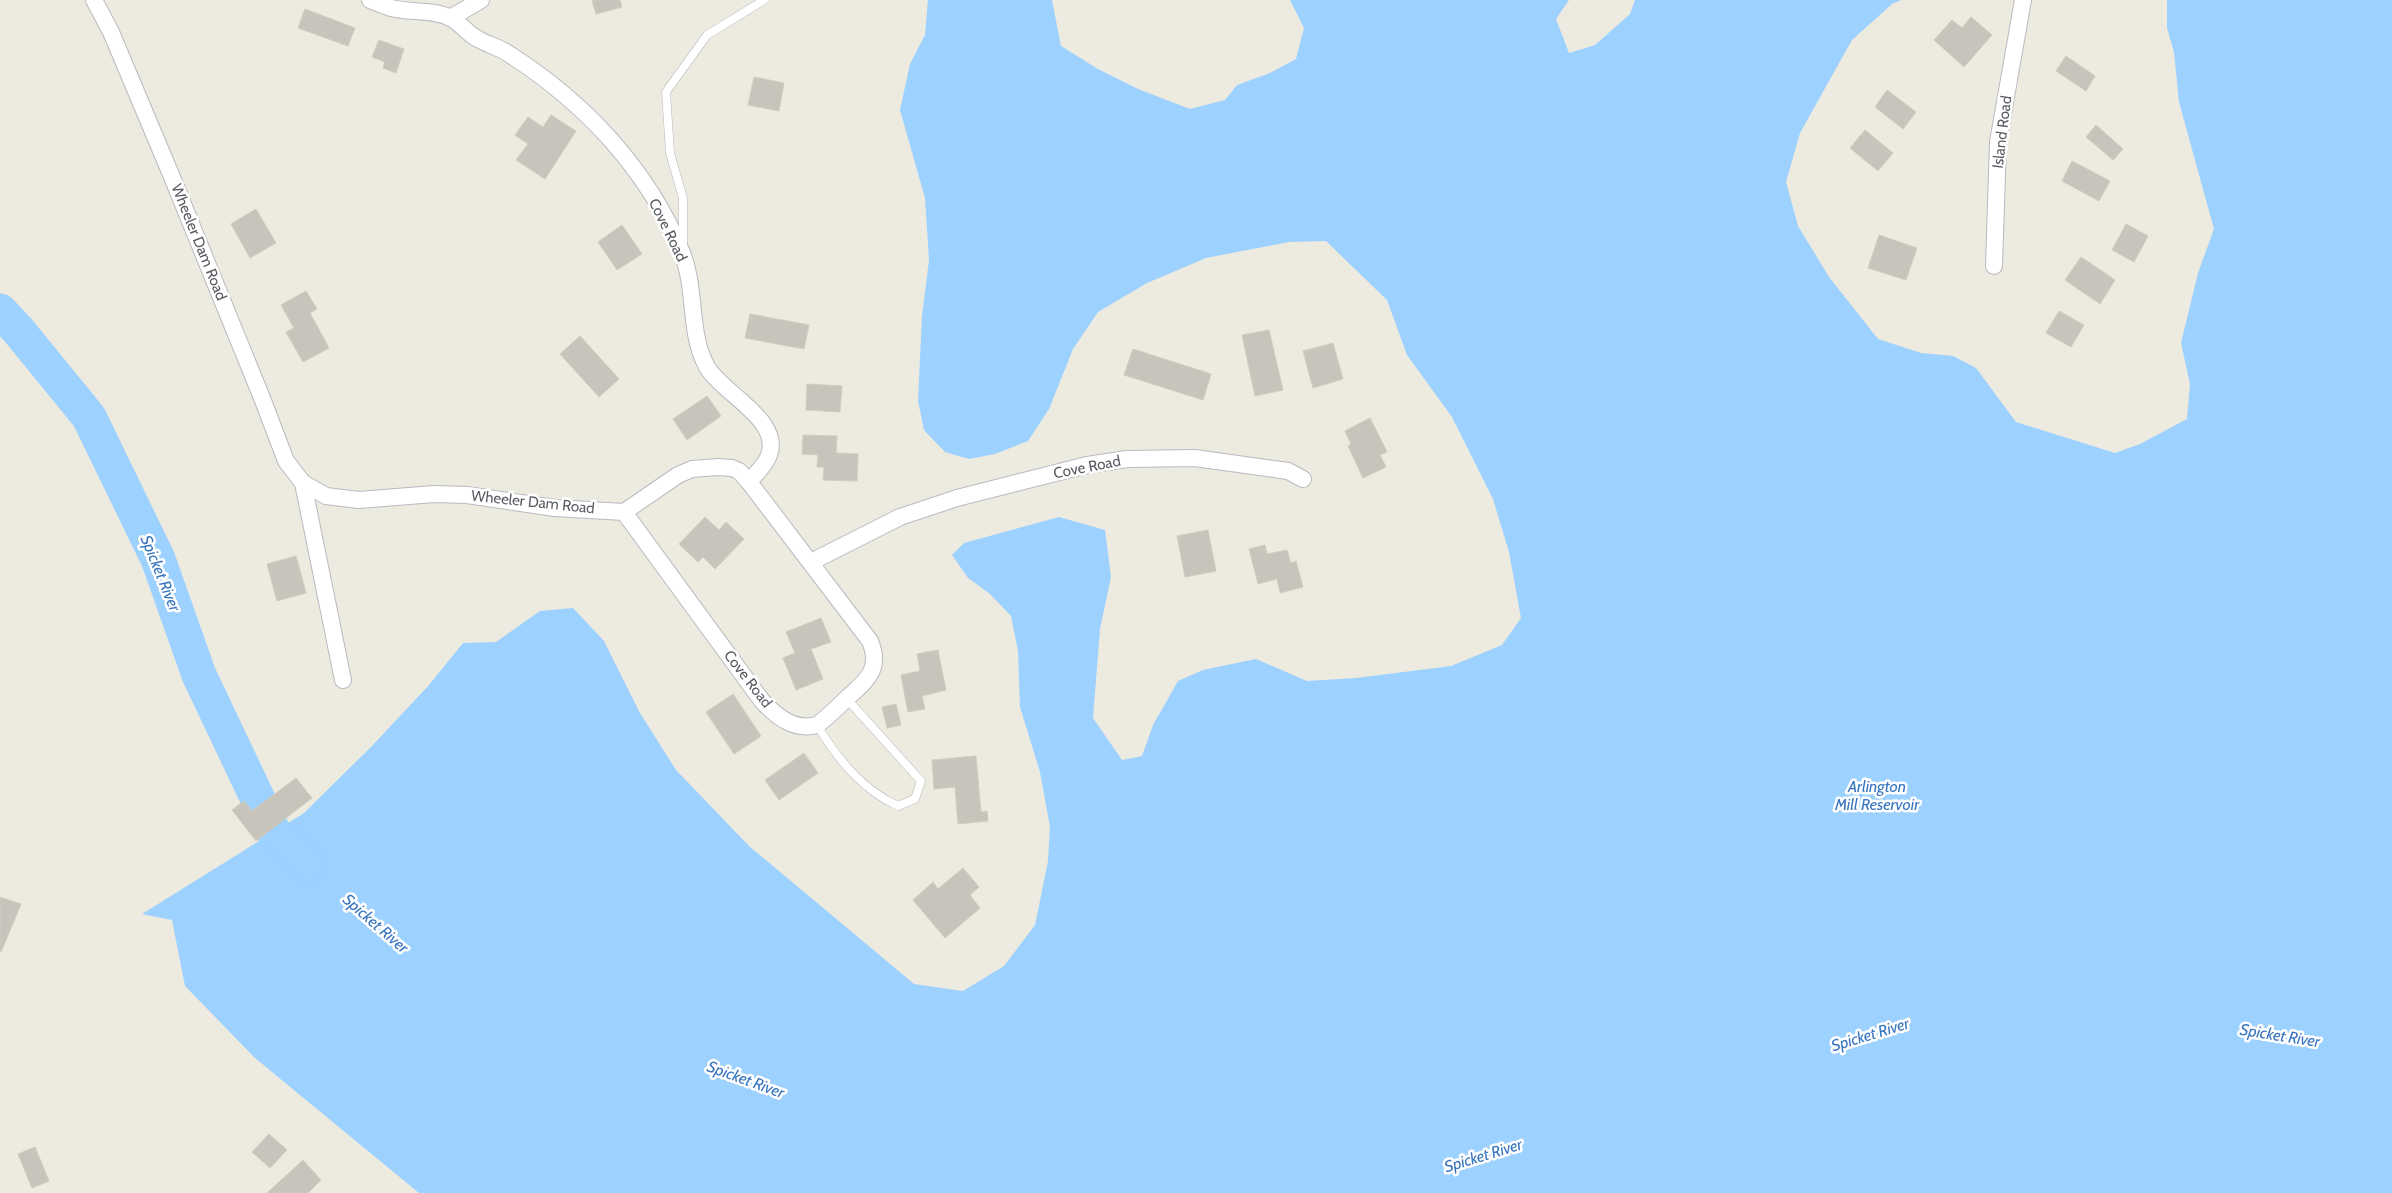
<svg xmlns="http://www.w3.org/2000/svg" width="2392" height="1193" font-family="Cabin,sans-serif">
	<rect width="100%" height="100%" fill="#edeadf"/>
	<polygon fill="#9dd1ff" points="928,0 1052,0 1061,46 1098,69 1138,89 1190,109 1225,100 1237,85 1270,73 1296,59 1304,28 1290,0 1569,0 1556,19 1569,53 1595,45 1630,14 1635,0 1901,0 1892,4 1852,40 1800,133 1786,182 1798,226 1829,277 1878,339 1921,353 1953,356 1976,368 2016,422 2115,453 2140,444 2187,419 2190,384 2181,343 2198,273 2214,229 2179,102 2174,52 2167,28 2167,0 2392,0 2392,1193 419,1193 255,1058 185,986 172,920 142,914 304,813 372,746 429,685 463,643 496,642 540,611 573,608 604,641 640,713 676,770 749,846 914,984 963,991 1004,966 1035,925 1048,861 1050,827 1040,772 1020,707 1018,651 1011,616 990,594 968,578 952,555 964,543 1059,517 1105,530 1111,577 1100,629 1093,718 1122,760 1142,756 1153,725 1178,681 1203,670 1256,659 1307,681 1356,678 1451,666 1502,645 1521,618 1509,552 1493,499 1452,417 1407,355 1387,300 1326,241 1289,242 1206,258 1147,283 1098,312 1073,349 1049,409 1028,441 995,454 969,459 945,452 924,430 918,401 922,316 929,260 925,198 900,110 910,64 925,35"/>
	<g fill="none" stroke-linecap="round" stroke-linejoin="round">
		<polyline stroke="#9dd1ff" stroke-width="35" points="0,311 18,330 89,417 158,559 199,675 274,833 309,864"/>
	</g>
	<g fill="#c7c4bc" stroke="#d1ccbd">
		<polygon points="592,0 620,0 622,7 596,14"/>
		<polygon points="305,9 355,28 348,46 298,28"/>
		<polygon points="1971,17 1992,35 1964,67 1934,40 1952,20 1962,28"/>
		<polygon points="379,40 404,49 396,73 383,68 385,62 372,57"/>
		<polygon points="2066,56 2095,76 2086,91 2056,71"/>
		<polygon points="754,77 784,83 779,111 748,105"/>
		<polygon points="1887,90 1916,112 1903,129 1875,107"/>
		<polygon points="551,115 576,131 545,179 516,160 528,144 515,135 528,117 543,127"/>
		<polygon points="2096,125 2123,149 2113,160 2086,137"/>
		<polygon points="1865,130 1893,153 1878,171 1850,148"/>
		<polygon points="2072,161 2110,181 2099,201 2062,181"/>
		<polygon points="256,209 276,243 250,258 231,224"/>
		<polygon points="2126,224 2148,236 2134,262 2112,250"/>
		<polygon points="622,225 642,254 617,270 598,242"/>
		<polygon points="1879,235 1917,248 1906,280 1868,268"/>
		<polygon points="2081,257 2115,280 2100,304 2065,280"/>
		<polygon points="306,291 317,309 310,313 329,348 303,362 286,332 294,328 281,305"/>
		<polygon points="2059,311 2084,325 2071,347 2046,333"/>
		<polygon points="750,314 809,325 804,349 745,338"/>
		<polygon points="1269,330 1283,390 1255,396 1242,335"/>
		<polygon points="580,336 619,379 599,397 560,354"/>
		<polygon points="1333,343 1343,379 1313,388 1303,351"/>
		<polygon points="1133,349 1211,374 1203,400 1124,375"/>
		<polygon points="807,384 842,386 840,412 806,410"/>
		<polygon points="707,396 721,416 687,440 673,419"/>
		<polygon points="1370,418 1387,452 1380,455 1386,467 1363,478 1348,446 1351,444 1345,431"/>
		<polygon points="803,435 837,436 836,453 858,454 857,481 823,480 824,467 817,467 818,455 802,454"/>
		<polygon points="705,517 719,530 726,522 744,539 715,569 703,557 698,562 679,544"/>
		<polygon points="1208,530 1216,571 1185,577 1177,536"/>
		<polygon points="1265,545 1267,554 1287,550 1291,563 1296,561 1303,587 1280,593 1277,579 1258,584 1249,549"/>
		<polygon points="296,556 306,593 277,601 267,564"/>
		<polygon points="821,618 831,642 811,649 823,679 796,690 783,658 795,653 786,632"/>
		<polygon points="938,650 946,690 922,696 925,709 908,712 901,675 920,671 917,654"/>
		<polygon points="733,694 761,736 734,754 706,712"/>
		<polygon points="896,704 901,725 887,728 882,707"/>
		<polygon points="804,753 818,773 779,800 765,780"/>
		<polygon points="976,756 981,812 987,811 988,821 958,824 955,787 934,789 932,760"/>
		<polygon points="296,778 312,798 256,841 232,810 244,801 252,811"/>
		<polygon points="963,868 979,887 970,895 980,908 945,938 913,900 933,882 938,889"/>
		<polygon points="0,897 21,904 1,952 0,951"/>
		<polygon points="269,1134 287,1150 270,1168 252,1152"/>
		<polygon points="35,1147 49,1181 32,1188 18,1154"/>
		<polygon points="303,1160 321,1180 308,1193 267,1193"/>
	</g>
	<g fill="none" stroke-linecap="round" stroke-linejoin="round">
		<defs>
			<g id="service">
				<polyline points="683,246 683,198 670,153 666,92 707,35 764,0"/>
				<path d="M817,725C837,758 862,790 898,806L915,799L921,781L847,699"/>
			</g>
			<g id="minor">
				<polyline points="94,0 111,32 172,177 262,398 286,461 303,483 326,496 359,500 434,494 467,495 555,508 624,512 678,475 692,469 718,467 732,468 739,471 749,482"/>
				<path d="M370,0C377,3 384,6 391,8C410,13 433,9 451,18C461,24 468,34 478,39C488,45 499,47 509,54C584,102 648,169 682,253C697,290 688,333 707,367C723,394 782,420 769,455C766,465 755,474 749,482L870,641C882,670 866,681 846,699C837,708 828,717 817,725C794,731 777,717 762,701L624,512"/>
				<polyline points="450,18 481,0"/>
				<polyline points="1994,266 1998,142 2023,0"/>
				<polyline points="303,483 343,680"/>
				<polyline points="811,562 900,517 957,498 1087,465 1127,459 1195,458 1288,471 1303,479"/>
			</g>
		</defs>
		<use href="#service" stroke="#b7bac0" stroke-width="9"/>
		<use href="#minor" stroke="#b7bac0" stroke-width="18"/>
		<use href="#service" stroke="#fff" stroke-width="8"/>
		<use href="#minor" stroke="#fff" stroke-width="16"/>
	</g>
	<g text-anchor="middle" stroke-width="5" stroke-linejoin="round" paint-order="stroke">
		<g font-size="15" fill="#585c62" stroke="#fff">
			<text transform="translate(2002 132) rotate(-83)" y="5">Island Road</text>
			<text transform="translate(668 230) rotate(64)" y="5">Cove Road</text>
			<text transform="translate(199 242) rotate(68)" y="5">Wheeler Dam Road</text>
			<text transform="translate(1087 467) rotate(-11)" y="5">Cove Road</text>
			<text transform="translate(533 502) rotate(6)" y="5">Wheeler Dam Road</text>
			<text transform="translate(748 679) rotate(52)" y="5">Cove Road</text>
		</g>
		<g font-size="16" font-style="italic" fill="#3775c0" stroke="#fff">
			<text transform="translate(161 573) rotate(68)" y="6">Spicket River</text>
			<text x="1877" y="792">Arlington<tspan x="1877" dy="18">Mill Reservoir</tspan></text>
			<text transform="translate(376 923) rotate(41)" y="6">Spicket River</text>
			<text transform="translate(1870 1034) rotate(-17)" y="6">Spicket River</text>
			<text transform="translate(2280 1035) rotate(9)" y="6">Spicket River</text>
			<text transform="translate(746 1079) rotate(20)" y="6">Spicket River</text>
			<text transform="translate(1483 1155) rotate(-17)" y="6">Spicket River</text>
		</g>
	</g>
</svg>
